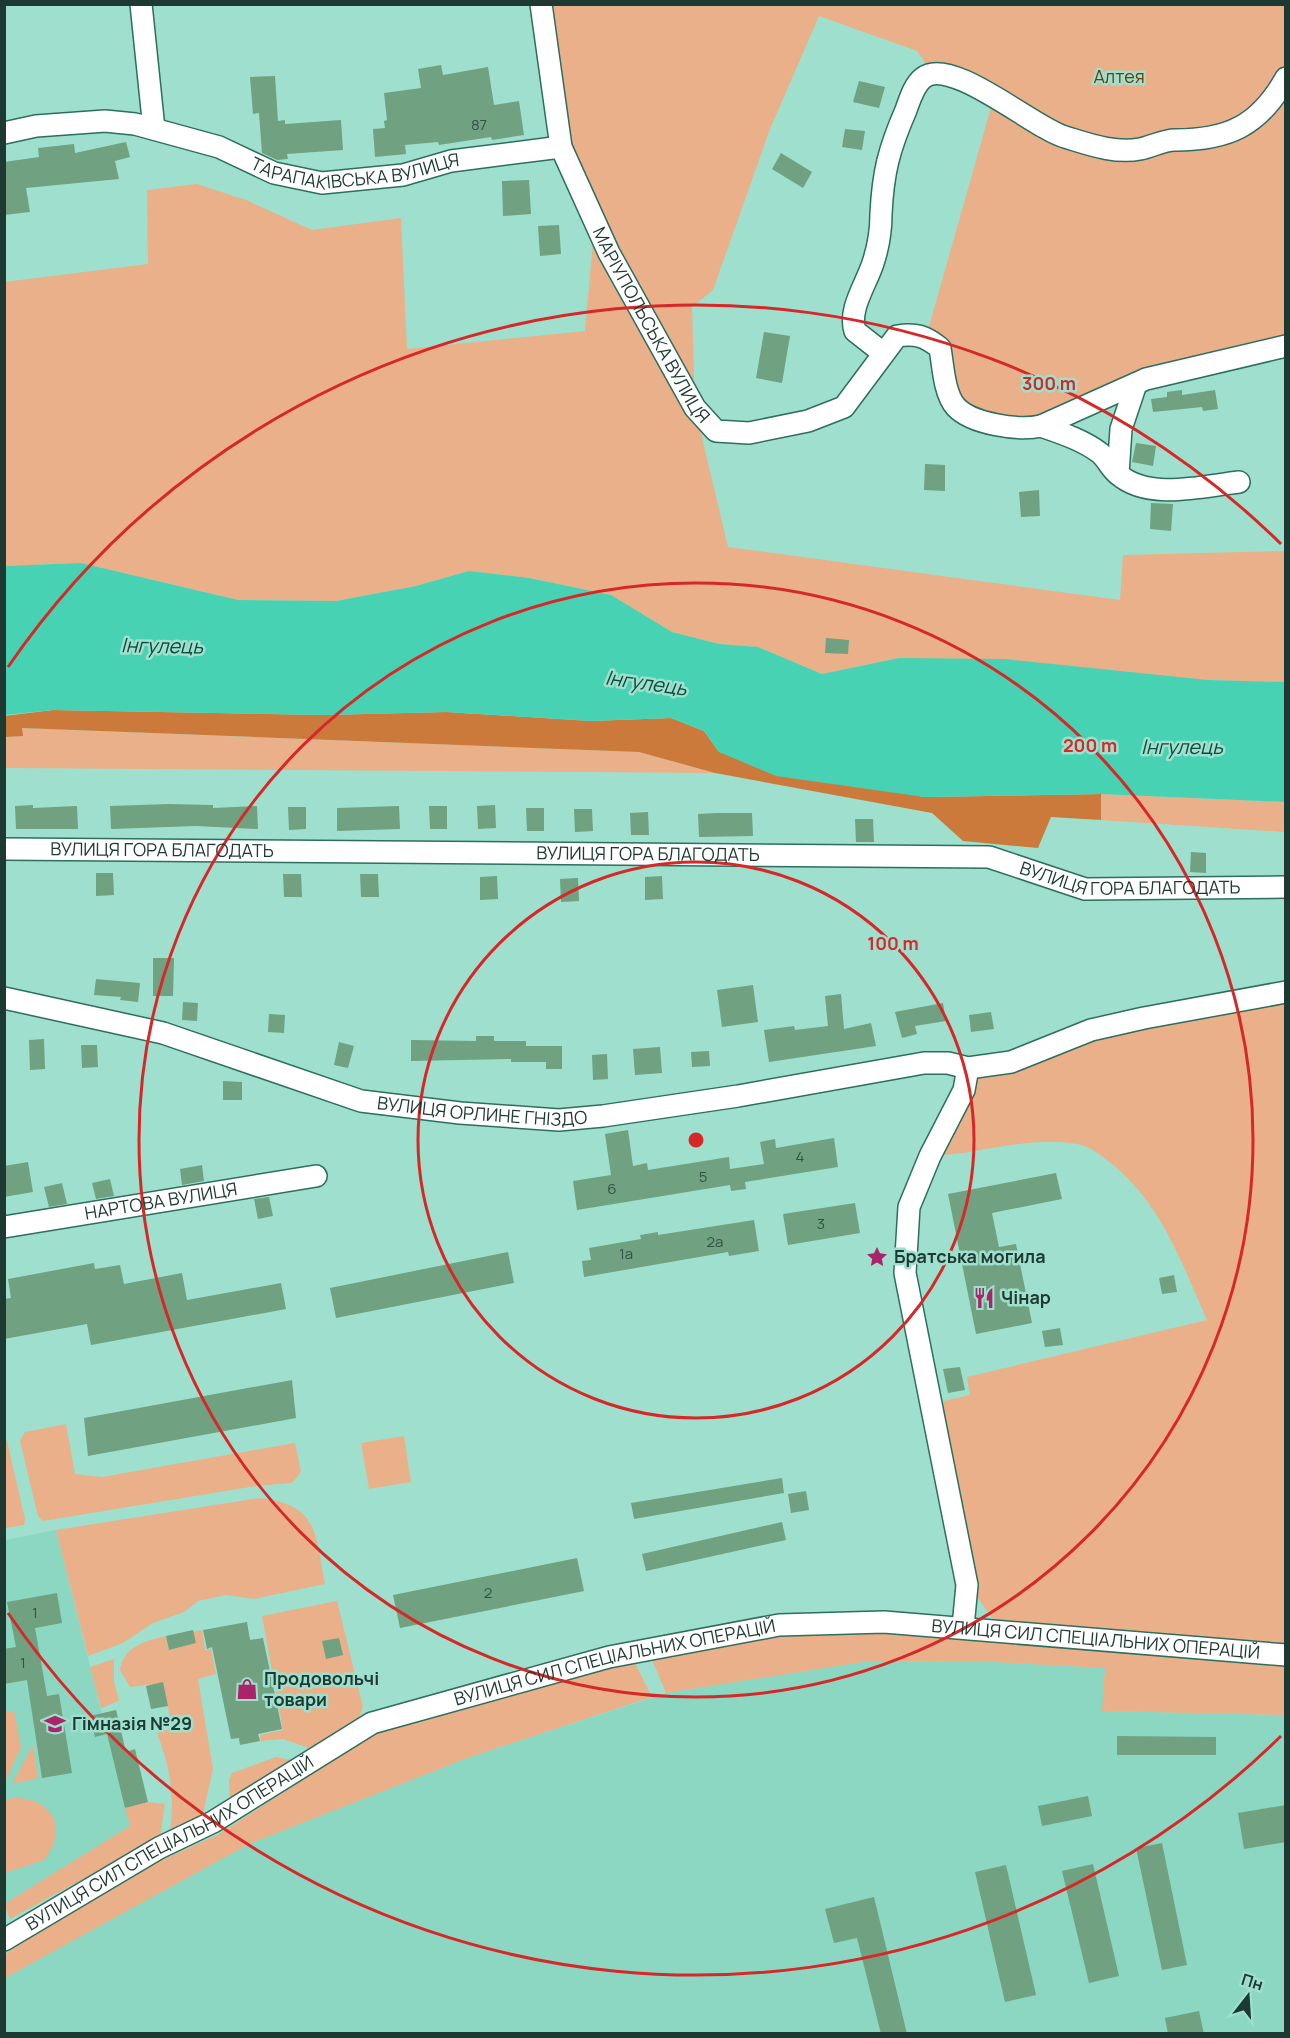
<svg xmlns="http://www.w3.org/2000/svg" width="1290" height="2038" font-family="Manrope,sans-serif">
	<rect width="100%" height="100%" fill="#9ee0cd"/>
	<g fill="#8bd7c2">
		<polygon points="56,1530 130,1826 5,1904 5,1540"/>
		<polygon points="976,1661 1105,1668 1103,1711 1285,1715 1285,2033 5,2034 4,1978 249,1844 470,1757 666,1693 863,1662"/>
	</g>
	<g fill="#eab089">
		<polygon points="541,5 1285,5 1285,346 1219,360 1041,426 970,417 926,337 994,97 934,74 917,51 819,16 770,129 713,290 692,307 695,408 728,547 1120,600 1123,555 1285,551 1285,682 1208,680 899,658 822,674 758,647 719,644 672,632 611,595 529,578 469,571 416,586 336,601 238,600 81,563 5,566 4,282 148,264 147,190 197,184 246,200 312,230 401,218 407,349 585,331 595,218 561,147"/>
		<polygon points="21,728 639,752 715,773 5,768 4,737 22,736"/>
		<polygon points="1101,794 1285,802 1285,832 1101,820"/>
		<path d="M1285,992V1649L1019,1627L992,1618L978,1598L939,1402L970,1395L967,1377L1207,1320C1181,1262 1163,1206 1112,1164C1102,1156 1090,1146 1077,1144C1030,1135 977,1155 930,1156L968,1068L1091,1030Z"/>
		<polygon points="66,1424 75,1474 102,1477 295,1443 301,1472 292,1483 256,1486 43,1521 38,1516 20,1441 25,1432"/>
		<polygon points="404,1436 411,1482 369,1489 361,1443"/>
		<polygon points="4,1439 7,1441 25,1519 24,1525 5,1528"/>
		<path d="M259,1498C319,1504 315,1534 325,1584L254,1599L226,1595L198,1601L184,1612L153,1623L123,1643L88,1656L56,1530Z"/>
		<polygon points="337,1601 363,1707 356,1726 314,1750 283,1739 261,1741 260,1735 283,1730 262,1616"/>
		<polygon points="885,1629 1285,1664 1285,1715 1102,1711 1105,1668 976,1661 863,1662 666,1693 650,1655 780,1632"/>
		<path d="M202,1630L205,1650L211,1649L216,1674L198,1679L213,1769L203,1814L170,1832C175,1797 170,1766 157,1733L172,1728L163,1683L130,1687L120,1670C124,1646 145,1641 166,1636L169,1650L196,1643L193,1632Z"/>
		<polygon points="114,1659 114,1682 119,1701 101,1708 90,1667"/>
		<polygon points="634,1661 652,1697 470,1757 249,1844 5,1978 5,1954 88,1900 160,1861 219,1834 375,1733 609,1666"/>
		<polygon points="14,1711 21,1747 5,1782 5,1712"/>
		<polygon points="33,1745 38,1778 12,1784"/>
		<polygon points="276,1757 297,1761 230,1798 229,1780 232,1773"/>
		<path d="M14,1798C53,1798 69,1829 44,1860L5,1873V1800Z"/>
		<polygon points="148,1802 165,1804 160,1837 10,1919 4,1904 130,1826 125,1808"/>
	</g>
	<polygon fill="#cb7a3c" points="53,710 325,715 446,712 591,721 671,718 704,731 719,752 924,797 1101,794 1101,820 1051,817 1038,848 963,841 932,813 715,773 639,752 22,728 23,736 5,737 4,716"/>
	<polygon fill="#46d2b3" points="81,563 238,600 336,601 416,586 469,571 529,578 611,595 672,632 719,644 758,647 822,674 899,658 1004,659 1208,680 1285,682 1285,802 1101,794 924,797 776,776 719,752 704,731 671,718 591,721 446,712 325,715 53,710 5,715 5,566"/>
	<g fill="#70a181">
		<polygon points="441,65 443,75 488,67 494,105 519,101 524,135 492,140 491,137 439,145 438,142 405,145 406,154 375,157 373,129 385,128 384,121 387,120 384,93 421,88 418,69"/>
		<polygon points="275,76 278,121 285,120 285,124 341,120 343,150 287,154 288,159 277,160 262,153 259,113 253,114 250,77"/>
		<polygon points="859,81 885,87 879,108 853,102"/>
		<polygon points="845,129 865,131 862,150 842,147"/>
		<polygon points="126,142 130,157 115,161 119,179 26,188 30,212 4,215 4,162 39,157 38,148 74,144 75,153"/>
		<polygon points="781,153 812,172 803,188 772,169"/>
		<polygon points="529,180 531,214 503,216 502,181"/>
		<polygon points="559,225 561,254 540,256 538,226"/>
		<polygon points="764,332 790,336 782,383 756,378"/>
		<polygon points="1182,390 1182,395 1215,390 1218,409 1203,411 1202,407 1153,412 1151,399 1167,397 1167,392"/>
		<polygon points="1136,443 1156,446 1153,466 1132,462"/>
		<polygon points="925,464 945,465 945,491 924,490"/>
		<polygon points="1039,490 1040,516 1021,517 1019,492"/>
		<polygon points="1151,503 1173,504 1171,531 1150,529"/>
		<polygon points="826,638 849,640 848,654 825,653"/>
		<polygon points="169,804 213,805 213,808 257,806 258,829 196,826 111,829 110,806"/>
		<polygon points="33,805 33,808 77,806 78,829 16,829 15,806"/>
		<polygon points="495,805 496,828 478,829 477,806"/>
		<polygon points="399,806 400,829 337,831 337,808"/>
		<polygon points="429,806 447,806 447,829 430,829"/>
		<polygon points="288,807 306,807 306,829 289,830"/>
		<polygon points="526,808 544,808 544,831 527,831"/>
		<polygon points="574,809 592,809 593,831 575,832"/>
		<polygon points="648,812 649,835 631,835 630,813"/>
		<polygon points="716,813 752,813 753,836 699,837 698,814"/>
		<polygon points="855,819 873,819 874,842 856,842"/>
		<polygon points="1191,852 1206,853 1206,873 1190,872"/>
		<polygon points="96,873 113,873 114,895 96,896"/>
		<polygon points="283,874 301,874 302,897 284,897"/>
		<polygon points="360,874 378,874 379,897 361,897"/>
		<polygon points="497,876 498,899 480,900 480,877"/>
		<polygon points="662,876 663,899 645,900 645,877"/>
		<polygon points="578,878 579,901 561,902 560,879"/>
		<polygon points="153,958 174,958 173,996 153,996"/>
		<polygon points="96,979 140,983 138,1002 120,1000 121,997 94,995"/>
		<polygon points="753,985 758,1022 722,1027 717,990"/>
		<polygon points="841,994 844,1029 871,1023 876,1046 769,1062 764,1030 794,1026 795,1030 828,1026 825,996"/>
		<polygon points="183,1002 198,1003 197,1021 182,1020"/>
		<polygon points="943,1003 946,1021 915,1026 917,1034 902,1038 895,1012"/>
		<polygon points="991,1012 994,1029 971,1032 969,1015"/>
		<polygon points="269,1014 285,1015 284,1033 268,1032"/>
		<polygon points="476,1036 494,1036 494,1041 526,1041 526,1046 562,1046 562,1069 546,1069 546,1062 511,1062 511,1059 411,1061 411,1040 476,1041"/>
		<polygon points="44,1039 45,1069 30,1070 29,1040"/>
		<polygon points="339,1042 354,1046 348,1068 334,1065"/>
		<polygon points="81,1045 97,1045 98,1067 82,1068"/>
		<polygon points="660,1047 662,1073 635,1075 633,1049"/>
		<polygon points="709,1051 710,1066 692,1067 691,1052"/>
		<polygon points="607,1054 608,1079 593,1080 592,1055"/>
		<polygon points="223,1081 242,1082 242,1100 223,1100"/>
		<polygon points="628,1130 633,1166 647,1163 648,1170 729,1157 730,1169 764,1164 760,1142 775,1139 776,1148 834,1138 838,1167 745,1182 746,1189 731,1191 730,1185 577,1210 573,1181 611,1175 605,1134"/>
		<polygon points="28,1162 33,1192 4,1197 4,1166"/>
		<polygon points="202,1165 204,1181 182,1185 180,1169"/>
		<polygon points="1056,1173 1062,1199 992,1213 999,1247 1016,1244 1032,1323 976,1334 948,1194"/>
		<polygon points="110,1179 114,1196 96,1199 92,1183"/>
		<polygon points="62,1183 67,1204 49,1207 44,1187"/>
		<polygon points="269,1197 273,1216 258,1219 254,1199"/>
		<polygon points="855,1203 860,1233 788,1245 783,1214"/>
		<polygon points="754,1220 759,1251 729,1256 728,1252 584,1277 582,1261 591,1260 589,1248 641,1239 640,1235 658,1232 658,1235"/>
		<polygon points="508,1252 514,1283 336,1318 330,1288"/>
		<polygon points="94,1263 95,1269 120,1265 124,1284 182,1273 187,1300 281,1283 286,1309 91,1345 87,1324 4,1339 4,1299 11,1298 8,1279"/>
		<polygon points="1174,1275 1177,1292 1162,1294 1159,1278"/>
		<polygon points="1060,1328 1063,1345 1045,1347 1042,1331"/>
		<polygon points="960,1367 965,1390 948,1393 943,1369"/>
		<polygon points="292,1380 296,1418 88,1456 84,1418"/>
		<polygon points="782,1478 784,1493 634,1519 631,1503"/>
		<polygon points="806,1491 809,1510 791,1513 788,1494"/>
		<polygon points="782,1522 786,1540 646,1571 642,1554"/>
		<polygon points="577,1558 584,1591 400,1628 393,1595"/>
		<polygon points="57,1593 62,1623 35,1628 47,1696 59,1694 72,1773 42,1778 27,1680 4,1684 4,1649 16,1647 7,1602"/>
		<polygon points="247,1622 250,1640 263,1638 282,1729 258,1734 260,1741 240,1745 239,1738 231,1739 212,1647 207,1649 203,1630"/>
		<polygon points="193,1630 196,1643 169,1650 166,1636"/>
		<polygon points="339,1638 343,1655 326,1659 322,1641"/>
		<polygon points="163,1682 168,1706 151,1709 146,1686"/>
		<polygon points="116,1710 126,1752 135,1749 148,1802 125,1808 107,1734 95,1737 90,1716"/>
		<polygon points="1117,1736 1216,1737 1216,1755 1117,1755"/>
		<polygon points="1088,1796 1092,1816 1042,1826 1038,1806"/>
		<polygon points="1286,1805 1286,1842 1244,1849 1238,1813"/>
		<polygon points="1162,1843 1187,1965 1162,1970 1136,1848"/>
		<polygon points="1093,1864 1119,1976 1089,1983 1062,1871"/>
		<polygon points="1006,1865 1036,1995 1005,2002 975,1872"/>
		<polygon points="874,1897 907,2034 881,2034 857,1938 834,1943 825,1909"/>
		<polygon points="1199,2011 1204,2034 1168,2034 1165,2018"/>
	</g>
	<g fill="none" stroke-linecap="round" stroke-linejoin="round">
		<defs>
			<g id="street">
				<polyline points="141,4 154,129"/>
				<path id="s1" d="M541,4L561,147L609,253L695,408L716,431L749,433L808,421L844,407L897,336C916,333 925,336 940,348C943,365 944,394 956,407C972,424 1019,431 1041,426L1146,379L1286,346"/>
				<path id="s2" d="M4,133L36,126L105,121L135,124L219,147L274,173L322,183L403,175L451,161L561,147"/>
				<path d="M883,353L855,331C848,309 866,285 873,263C878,248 881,231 881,214C883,172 889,149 906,110C910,99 914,85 923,78C950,55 1035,129 1065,137C1088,144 1115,154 1140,149C1151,147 1163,140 1175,140C1228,140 1259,126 1286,78"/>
				<path d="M1041,426C1061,433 1083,440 1100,453C1107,459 1111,469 1118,474C1148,501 1203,486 1239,482"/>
				<polyline points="1118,474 1121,429 1136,384"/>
				<path id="s3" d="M4,849L989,857L1085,889L1286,887"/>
				<path id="s4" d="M4,998L163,1033L361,1101L460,1113L559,1120L603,1116L738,1096L924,1063H948L968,1068L1011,1062L1091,1030L1144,1018L1286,992"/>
				<path id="s5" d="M4,1227L316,1176"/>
				<polyline points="963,1627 967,1585 905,1273 909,1207 930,1156 964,1090 968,1068"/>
				<path id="s6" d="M4,1940L159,1848L213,1822L372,1723L609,1657L779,1625L884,1622L1286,1655"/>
			</g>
		</defs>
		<use href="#street" stroke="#2d6e5f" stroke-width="24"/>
		<use href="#street" stroke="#fff" stroke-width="21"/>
	</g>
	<g fill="none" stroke="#d62828" stroke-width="3">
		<circle cx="696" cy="1140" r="278"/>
		<circle cx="696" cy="1140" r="557"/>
		<path d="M1281 1736A835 835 0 0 1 8 1613M8 667A835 835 0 0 1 1281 544"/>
	</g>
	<defs>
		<symbol id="sight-bare" viewBox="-9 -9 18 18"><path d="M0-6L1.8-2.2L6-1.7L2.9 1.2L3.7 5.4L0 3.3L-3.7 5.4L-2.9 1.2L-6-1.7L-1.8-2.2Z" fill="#ab2368" stroke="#9ee0cd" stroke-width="2.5" paint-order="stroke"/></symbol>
		<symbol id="restaurant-bare" viewBox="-9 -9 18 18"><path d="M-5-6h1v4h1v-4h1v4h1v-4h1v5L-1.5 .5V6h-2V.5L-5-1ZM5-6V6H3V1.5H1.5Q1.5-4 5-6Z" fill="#ab2368" stroke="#9ee0cd" stroke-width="2.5" paint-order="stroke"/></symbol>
		<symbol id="shop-bare" viewBox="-9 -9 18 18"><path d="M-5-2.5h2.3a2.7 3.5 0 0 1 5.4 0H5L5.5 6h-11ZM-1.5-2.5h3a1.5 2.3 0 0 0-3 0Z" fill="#ab2368" stroke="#9ee0cd" stroke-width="2.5" paint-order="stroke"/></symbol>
		<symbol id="school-bare" viewBox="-9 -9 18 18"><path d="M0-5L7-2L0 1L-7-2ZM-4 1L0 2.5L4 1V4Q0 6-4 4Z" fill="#ab2368" stroke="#9ee0cd" stroke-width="2.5" paint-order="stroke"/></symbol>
	</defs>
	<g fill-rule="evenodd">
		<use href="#sight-bare" x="862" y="1242" width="30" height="30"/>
		<use href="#restaurant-bare" x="969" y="1283" width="30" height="30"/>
		<use href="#shop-bare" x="232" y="1674" width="30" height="30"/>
		<use href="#school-bare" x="40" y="1709" width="30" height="30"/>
	</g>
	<g text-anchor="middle" stroke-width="5" stroke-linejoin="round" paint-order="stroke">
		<g font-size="15" fill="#325346">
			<text x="479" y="130">87</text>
			<text x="800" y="1162">4</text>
			<text x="703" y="1182">5</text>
			<text x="612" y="1194">6</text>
			<text x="821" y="1229">3</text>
			<text x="715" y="1247">2а</text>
			<text x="626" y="1259">1а</text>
			<text x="488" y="1598">2</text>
			<text x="35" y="1618">1</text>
			<text x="23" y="1668">1</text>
		</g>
		<g font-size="18" fill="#6e3808" stroke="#9ee0cd">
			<text x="1119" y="83">Алтея</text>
		</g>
		<g font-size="18" fill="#1e3932" stroke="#9ee0cd">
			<text dy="6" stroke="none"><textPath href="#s2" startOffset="362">ТАРАПАКІВСЬКА ВУЛИЦЯ</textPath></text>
			<text dy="6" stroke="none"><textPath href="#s1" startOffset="344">МАРІУПОЛЬСЬКА ВУЛИЦЯ</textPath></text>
			<text dy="6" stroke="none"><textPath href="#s3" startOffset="158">ВУЛИЦЯ ГОРА БЛАГОДАТЬ</textPath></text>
			<text dy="6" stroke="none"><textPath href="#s3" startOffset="644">ВУЛИЦЯ ГОРА БЛАГОДАТЬ</textPath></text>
			<text dy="6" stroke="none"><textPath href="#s3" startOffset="1130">ВУЛИЦЯ ГОРА БЛАГОДАТЬ</textPath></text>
			<text dy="6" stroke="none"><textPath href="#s4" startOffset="494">ВУЛИЦЯ ОРЛИНЕ ГНІЗДО</textPath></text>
			<text dy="6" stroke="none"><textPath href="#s5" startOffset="159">НАРТОВА ВУЛИЦЯ</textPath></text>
			<text dy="6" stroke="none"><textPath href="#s6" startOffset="1164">ВУЛИЦЯ СИЛ СПЕЦІАЛЬНИХ ОПЕРАЦІЙ</textPath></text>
			<text dy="6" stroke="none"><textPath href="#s6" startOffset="678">ВУЛИЦЯ СИЛ СПЕЦІАЛЬНИХ ОПЕРАЦІЙ</textPath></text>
			<text dy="6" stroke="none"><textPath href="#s6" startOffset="192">ВУЛИЦЯ СИЛ СПЕЦІАЛЬНИХ ОПЕРАЦІЙ</textPath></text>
		</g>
		<g font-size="18" font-weight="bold" fill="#1e3932" stroke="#9ee0cd" text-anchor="start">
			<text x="894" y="1263">Братська могила</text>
			<text x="1001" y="1304">Чінар</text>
			<text x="264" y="1685">Продовольчі<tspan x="264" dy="21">товари</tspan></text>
			<text x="72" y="1730">Гімназія №29</text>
		</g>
		<g font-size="20" font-style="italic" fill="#0f4a3e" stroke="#9ee0cd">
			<text transform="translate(162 646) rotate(1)" y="7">Інгулець</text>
			<text transform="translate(646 683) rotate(8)" y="7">Інгулець</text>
			<text x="1182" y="754">Інгулець</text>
		</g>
	</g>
	<circle cx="696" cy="1140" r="9" fill="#d62828" stroke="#9ee0cd" stroke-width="3"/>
	<g font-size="18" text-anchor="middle" font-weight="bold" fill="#d62828" stroke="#9ee0cd" stroke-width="5" stroke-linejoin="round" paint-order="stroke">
		<text x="1049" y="390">300 m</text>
		<text x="1090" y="752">200 m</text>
		<text x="893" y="950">100 m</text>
	</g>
	<rect width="1290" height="2038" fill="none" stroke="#1e3932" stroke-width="12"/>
	<g transform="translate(1248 1996) rotate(17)" stroke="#9ee0cd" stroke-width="4.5" paint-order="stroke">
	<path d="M0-4.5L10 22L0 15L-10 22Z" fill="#1e3932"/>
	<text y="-9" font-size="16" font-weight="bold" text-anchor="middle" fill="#1e3932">Пн</text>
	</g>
</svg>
